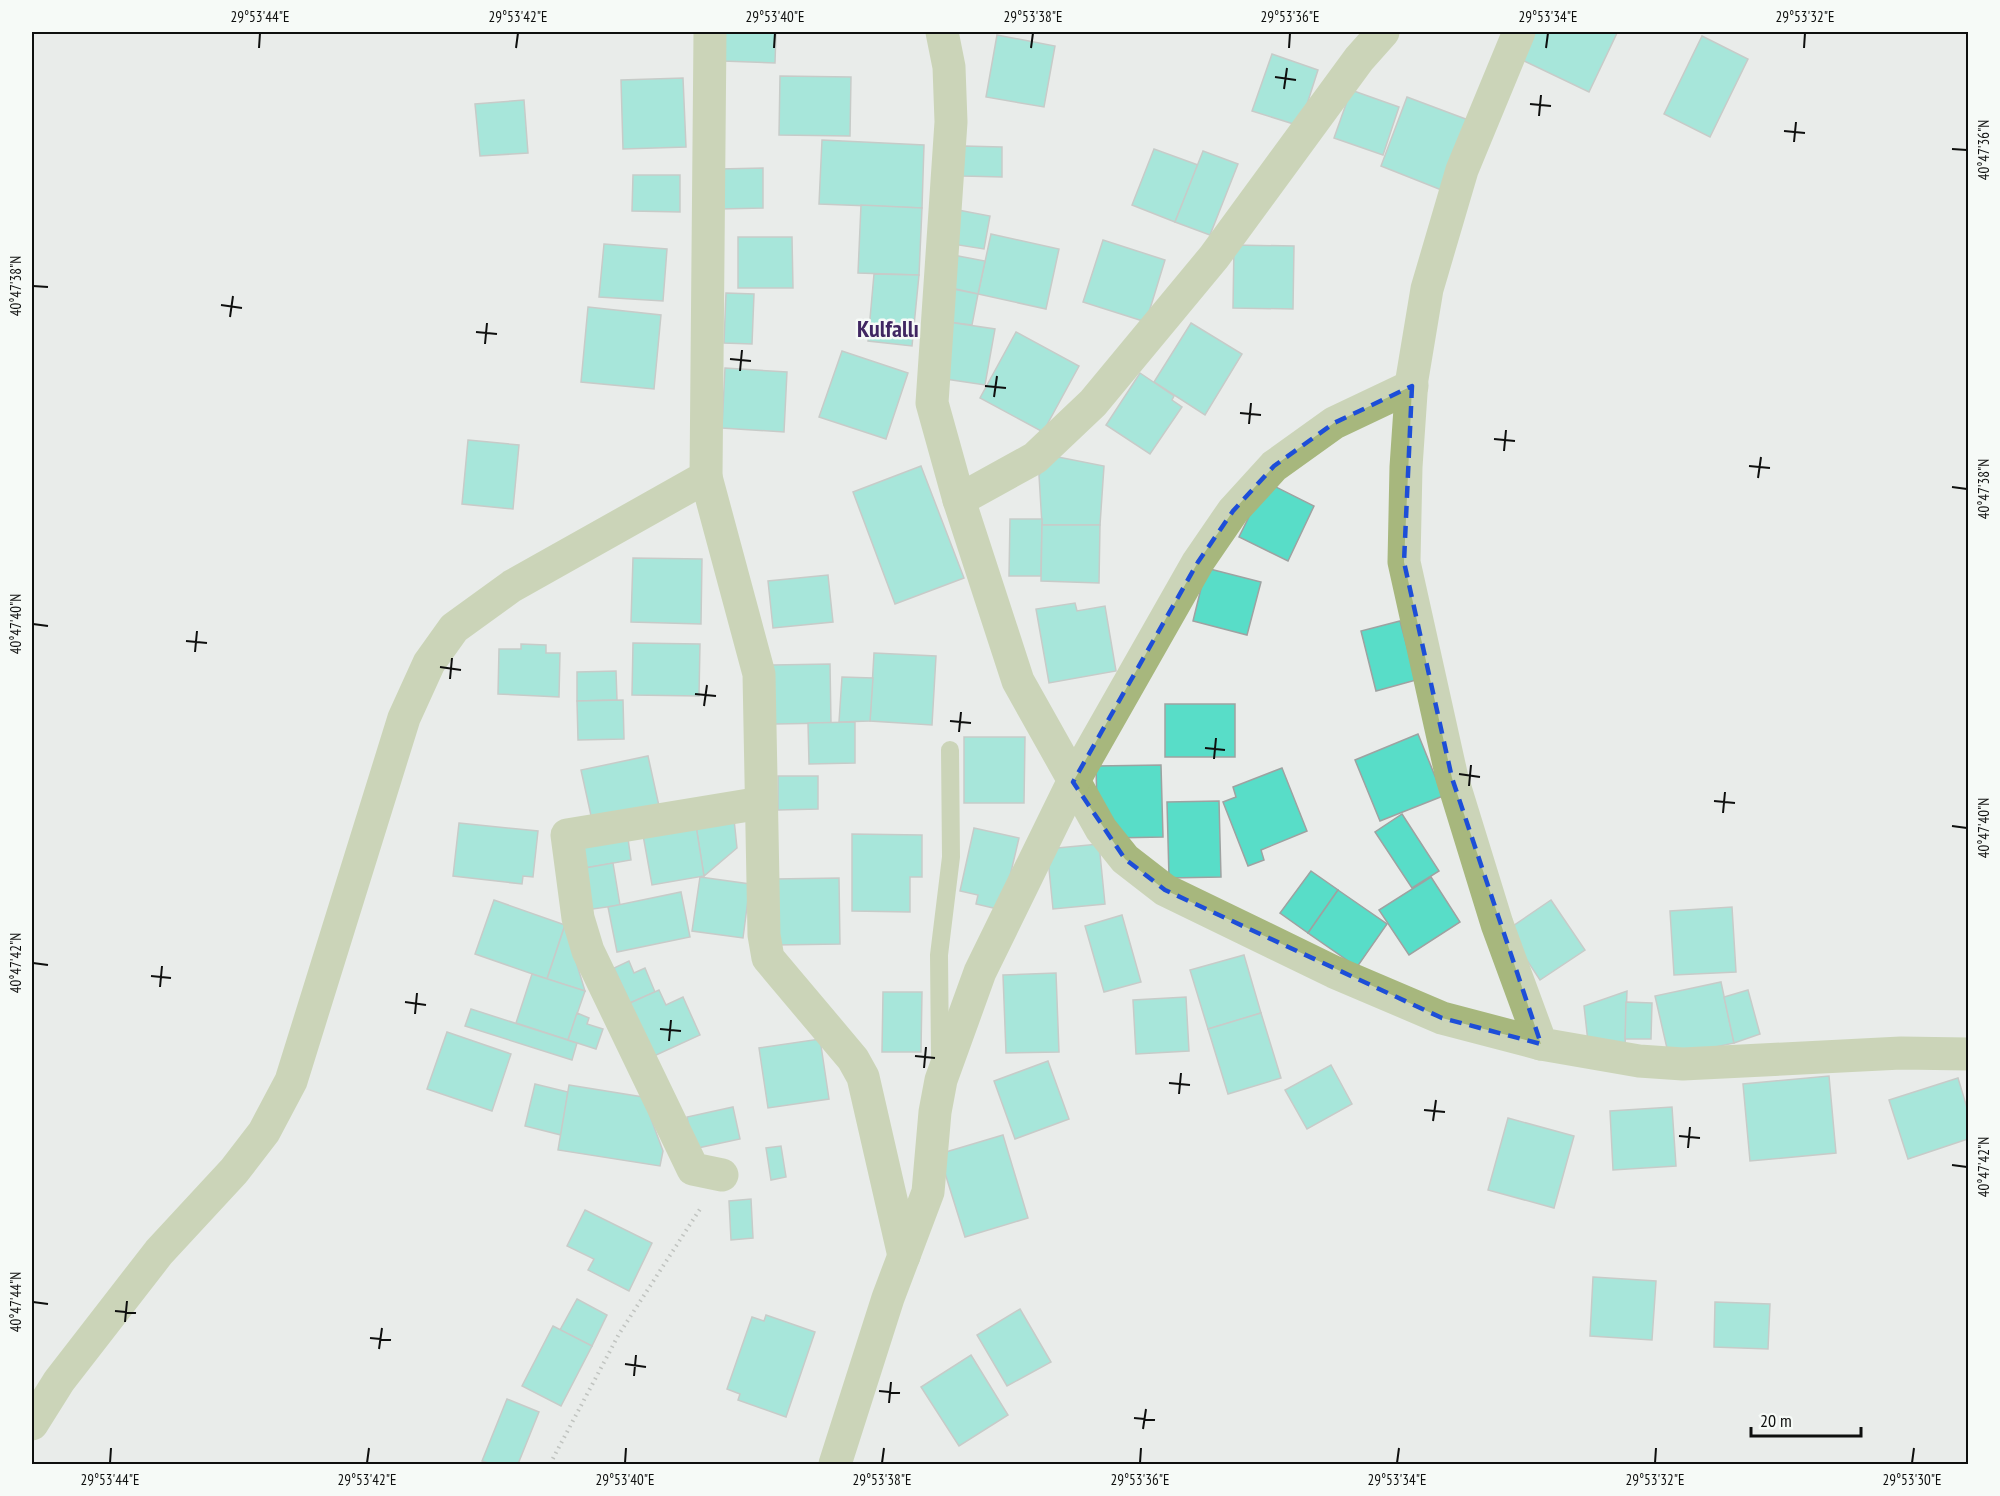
<svg xmlns="http://www.w3.org/2000/svg" width="2000" height="1496" font-family="'PT Sans Narrow',sans-serif">
	<rect width="100%" height="100%" fill="#e9ecea"/>
	<g fill="#58ddc8" stroke="#9ea2a1" stroke-width="1.5">
		<polygon points="724,32 776,32 775,63 723,61"/>
		<polygon points="1535,32 1615,32 1617,33 1589,92 1522,60"/>
		<polygon points="997,35 1055,46 1044,107 986,97"/>
		<polygon points="1702,36 1748,59 1710,137 1664,114"/>
		<polygon points="1272,54 1318,70 1300,126 1252,111"/>
		<polygon points="780,76 851,77 850,136 779,135"/>
		<polygon points="683,78 686,147 623,149 621,80"/>
		<polygon points="1351,90 1399,107 1383,155 1334,138"/>
		<polygon points="1407,97 1471,121 1444,191 1381,166"/>
		<polygon points="524,100 528,153 480,156 475,104"/>
		<polygon points="822,140 924,145 922,208 819,204"/>
		<polygon points="964,146 1002,147 1002,177 963,176"/>
		<polygon points="1154,149 1198,165 1175,222 1132,205"/>
		<polygon points="1203,151 1238,164 1210,235 1175,222"/>
		<polygon points="763,168 763,208 720,209 719,169"/>
		<polygon points="633,175 680,175 680,212 632,211"/>
		<polygon points="861,205 922,208 919,275 858,273"/>
		<polygon points="958,210 990,216 984,249 952,244"/>
		<polygon points="991,234 1059,249 1046,309 978,294"/>
		<polygon points="738,237 792,237 793,288 738,288"/>
		<polygon points="1103,240 1165,260 1146,322 1083,302"/>
		<polygon points="604,244 667,249 663,301 599,297"/>
		<polygon points="1234,245 1294,246 1293,309 1233,308"/>
		<polygon points="953,255 985,261 978,294 947,287"/>
		<polygon points="874,274 919,275 912,346 868,341"/>
		<polygon points="953,289 978,294 972,325 948,322"/>
		<polygon points="726,293 754,294 752,344 724,343"/>
		<polygon points="588,307 661,315 654,389 581,382"/>
		<polygon points="948,322 995,329 985,385 939,378"/>
		<polygon points="1191,323 1242,354 1205,415 1154,382"/>
		<polygon points="1016,332 1079,366 1043,432 980,398"/>
		<polygon points="842,351 908,373 886,439 819,417"/>
		<polygon points="725,368 787,372 784,432 722,428"/>
		<polygon points="1140,373 1174,396 1172,400 1182,407 1150,454 1106,425"/>
		<polygon points="468,440 519,445 513,509 462,504"/>
		<polygon points="1053,456 1104,466 1100,525 1042,525 1039,475"/>
		<polygon points="921,466 964,578 895,604 853,492"/>
		<polygon points="1266,482 1314,506 1288,561 1239,537"/>
		<polygon points="1010,519 1042,519 1041,576 1009,576"/>
		<polygon points="1042,525 1100,525 1099,583 1041,581"/>
		<polygon points="633,558 702,559 701,624 631,622"/>
		<polygon points="1206,568 1261,582 1247,635 1193,621"/>
		<polygon points="828,575 833,622 773,628 768,581"/>
		<polygon points="1075,603 1077,611 1105,606 1116,671 1049,683 1036,609"/>
		<polygon points="1400,621 1416,680 1376,691 1361,631"/>
		<polygon points="633,643 700,644 699,696 632,695"/>
		<polygon points="521,644 546,645 546,653 560,653 559,697 498,694 499,649 521,649"/>
		<polygon points="874,653 936,656 932,725 870,721"/>
		<polygon points="830,664 831,723 775,724 773,665"/>
		<polygon points="616,671 617,700 577,701 577,672"/>
		<polygon points="842,677 873,678 870,721 839,722"/>
		<polygon points="623,700 624,739 578,740 577,701"/>
		<rect x="1165" y="704" width="70" height="53"/>
		<polygon points="855,722 855,763 809,764 808,723"/>
		<polygon points="1418,734 1443,796 1380,821 1355,760"/>
		<polygon points="964,737 1025,737 1024,803 964,803"/>
		<polygon points="648,756 659,806 592,820 581,770"/>
		<polygon points="1161,765 1163,837 1112,838 1097,806 1096,766"/>
		<polygon points="1282,768 1307,831 1261,850 1264,860 1248,866 1223,802 1236,797 1233,787"/>
		<polygon points="778,776 818,776 818,809 778,810"/>
		<polygon points="1219,801 1221,877 1169,878 1167,802"/>
		<polygon points="1402,814 1439,871 1412,888 1375,832"/>
		<polygon points="734,819 737,848 704,876 696,826"/>
		<polygon points="459,823 538,831 533,877 523,876 522,884 453,876"/>
		<polygon points="696,826 704,876 652,885 643,835"/>
		<polygon points="974,828 1019,838 1002,910 976,904 978,895 960,891"/>
		<polygon points="627,832 631,860 585,868 581,839"/>
		<polygon points="852,834 922,835 922,877 910,877 910,912 852,911"/>
		<polygon points="1099,844 1105,904 1053,909 1047,849"/>
		<polygon points="613,863 620,905 586,910 585,868"/>
		<polygon points="1311,871 1338,890 1308,933 1280,913"/>
		<polygon points="700,877 750,884 743,938 692,931"/>
		<polygon points="1431,877 1460,922 1409,955 1379,910"/>
		<polygon points="839,878 840,944 775,945 774,879"/>
		<polygon points="1338,890 1387,924 1357,967 1308,933"/>
		<polygon points="681,892 690,937 617,952 608,907"/>
		<polygon points="494,900 565,925 547,979 475,954"/>
		<polygon points="1551,900 1585,950 1540,980 1507,930"/>
		<polygon points="1732,907 1736,972 1674,975 1670,911"/>
		<polygon points="1122,915 1141,982 1104,992 1085,926"/>
		<polygon points="565,925 585,991 547,979"/>
		<polygon points="1244,955 1261,1013 1208,1029 1190,970"/>
		<polygon points="629,961 634,973 645,968 655,992 630,1003 614,968"/>
		<polygon points="1056,973 1059,1052 1006,1053 1003,975"/>
		<polygon points="532,974 585,991 568,1040 516,1023"/>
		<polygon points="1721,982 1734,1043 1669,1057 1655,996"/>
		<polygon points="659,990 666,1005 683,997 700,1035 654,1056 630,1003"/>
		<polygon points="1748,990 1760,1034 1734,1043 1724,997"/>
		<polygon points="1627,991 1625,1047 1588,1042 1584,1006"/>
		<polygon points="883,992 922,992 921,1052 882,1052"/>
		<polygon points="1186,997 1189,1051 1136,1054 1133,1000"/>
		<polygon points="1626,1002 1652,1003 1651,1039 1625,1039"/>
		<polygon points="471,1009 577,1043 572,1060 465,1026"/>
		<polygon points="577,1013 589,1018 587,1024 603,1029 596,1049 568,1040"/>
		<polygon points="1261,1013 1281,1078 1228,1094 1208,1029"/>
		<polygon points="447,1032 511,1054 492,1111 427,1089"/>
		<polygon points="820,1039 829,1099 768,1108 759,1048"/>
		<polygon points="1048,1061 1069,1119 1015,1139 994,1081"/>
		<polygon points="1331,1065 1352,1104 1307,1129 1285,1090"/>
		<polygon points="1829,1076 1836,1153 1750,1161 1743,1084"/>
		<polygon points="1958,1078 1968,1111 1968,1139 1908,1159 1889,1100"/>
		<polygon points="535,1084 568,1092 561,1135 525,1126"/>
		<polygon points="569,1085 643,1097 663,1151 660,1166 558,1150"/>
		<polygon points="733,1107 740,1139 693,1149 687,1117"/>
		<polygon points="1672,1107 1676,1166 1613,1170 1610,1111"/>
		<polygon points="1508,1118 1574,1136 1554,1208 1488,1190"/>
		<polygon points="1003,1135 1028,1218 965,1237 939,1154"/>
		<polygon points="781,1146 786,1177 771,1180 766,1148"/>
		<polygon points="751,1199 753,1238 731,1240 729,1201"/>
		<polygon points="585,1210 652,1243 629,1291 588,1270 594,1259 567,1246"/>
		<polygon points="1593,1277 1656,1281 1652,1340 1590,1336"/>
		<polygon points="577,1299 607,1315 592,1346 560,1330"/>
		<polygon points="1715,1302 1770,1304 1768,1349 1714,1347"/>
		<polygon points="1020,1309 1051,1362 1007,1386 977,1335"/>
		<polygon points="766,1315 815,1332 786,1417 738,1400 740,1394 727,1389 752,1317 764,1321"/>
		<polygon points="553,1326 592,1346 561,1406 522,1386"/>
		<polygon points="971,1355 1008,1415 959,1446 921,1387"/>
		<polygon points="507,1399 539,1412 518,1464 491,1464 482,1461"/>
	</g>
	<g fill="none" stroke-linecap="round" stroke-linejoin="round">
		<polyline stroke="#8f918f" stroke-width="4" stroke-dasharray="1.5 4.5" stroke-linecap="butt" points="550,1464 619,1334 702,1206"/>
		<polyline stroke="#a7b77d" stroke-width="18" points="940,1056 939,955 951,857 950,750"/>
		<g stroke="#a7b77d" stroke-width="33">
			<polyline points="942,32 949,67 951,122 932,403 959,500 1035,458 1093,403 1214,257 1359,59 1383,32"/>
			<polyline points="1519,32 1462,170 1427,289 1412,379 1406,467 1404,562 1452,778 1497,924 1541,1044 1639,1061 1683,1064 1901,1053 1968,1054"/>
			<polyline points="706,477 759,674 764,935 768,958 853,1059 863,1077 904,1256"/>
			<polyline points="959,500 1018,681 1101,829 1125,859 1165,890 1334,972 1442,1018 1541,1044"/>
			<polyline points="722,1175 693,1169 588,951 578,918 567,835 761,803"/>
			<polyline points="32,1424 59,1381 159,1252 234,1171 264,1132 291,1081 404,718 429,663 454,628 512,586 706,477 710,32"/>
			<polyline points="835,1464 888,1298 928,1192 935,1112 941,1080 980,972 1073,782 1198,562 1233,511 1274,466 1334,423 1412,386"/>
		</g>
	</g>
	<path d="M0 0H2000V1496H0ZM1412,386L1404,562L1452,778L1541,1044L1442,1018L1165,890L1125,859L1073,782L1198,562L1233,511L1274,466L1334,423Z" fill="#e9ecea" fill-opacity=".55" fill-rule="evenodd"/>
	<path fill="none" stroke="#1d4ed8" stroke-width="4.5" stroke-dasharray="12 8" stroke-linejoin="round" d="M1412,386L1404,562L1452,778L1541,1044L1442,1018L1165,890L1125,859L1073,782L1198,562L1233,511L1274,466L1334,423Z"/>
	<path fill="none" stroke="#0e0f0e" stroke-width="2" d="M259,48L260,33M516,48L518,33M774,48L775,33M1031,48L1033,33M1289,48L1290,33M1546,48L1548,33M1804,48L1805,33M1275,77L1296,80M1284,89L1287,68M1530,104L1551,106M1539,116L1541,95M1784,131L1805,133M1794,142L1796,122M1952,149L1967,150M33,286L48,287M221,305L242,308M230,317L233,296M476,332L497,334M485,344L487,323M730,359L751,361M740,371L742,350M985,386L1006,388M994,397L997,376M1240,413L1261,415M1249,424L1251,403M1494,439L1515,441M1504,451L1506,430M1749,466L1770,468M1758,478L1761,457M1952,487L1967,489M33,624L48,626M186,641L207,643M195,652L197,631M440,667L461,670M450,679L452,658M695,694L716,696M704,706L707,685M950,721L971,723M959,732L961,712M1205,748L1225,750M1214,759L1216,738M1459,774L1480,777M1469,786L1471,765M1714,801L1735,803M1723,813L1725,792M1952,826L1967,828M33,963L48,965M151,976L171,978M160,987L162,966M405,1002L426,1005M415,1014L417,993M660,1029L681,1031M669,1041L671,1020M915,1056L935,1058M924,1068L926,1047M1169,1083L1190,1085M1179,1094L1181,1073M1424,1110L1445,1112M1433,1121L1436,1100M1679,1136L1700,1138M1688,1148L1690,1127M1952,1165L1967,1167M33,1302L48,1304M115,1311L136,1313M125,1322L127,1301M370,1338L391,1340M379,1349L382,1328M625,1364L646,1367M634,1376L636,1355M879,1391L900,1393M889,1403L891,1382M1134,1418L1155,1420M1143,1429L1146,1409M110,1463L111,1448M367,1463L369,1448M625,1463L626,1448M882,1463L884,1448M1140,1463L1141,1448M1397,1463L1399,1448M1655,1463L1656,1448M1912,1463L1914,1448"/>
	<g text-anchor="middle" stroke-width="5" stroke-linejoin="round" paint-order="stroke">
		<g font-size="24" font-weight="bold" fill="#402762" stroke="#f6faf7">
			<text x="888" y="337">Kulfallı</text>
		</g>
	</g>
	<rect width="2000" height="1496" fill="none" stroke="#f6faf7" stroke-width="66"/>
	<path d="M1751 1427v9h110v-9" fill="none" stroke="#0e0f0e" stroke-width="3"/>
	<text x="1760" y="1427" font-size="18" fill="#0e0f0e" stroke="#f6faf7" stroke-width="4.5" paint-order="stroke">20 m</text>
	<rect x="33" y="33" width="1934" height="1430" fill="none" stroke="#0e0f0e" stroke-width="2"/>
	<g font-size="15" text-anchor="middle" fill="#0e0f0e">
		<text x="260" y="22">29°53'44"E</text>
		<text x="518" y="22">29°53'42"E</text>
		<text x="775" y="22">29°53'40"E</text>
		<text x="1033" y="22">29°53'38"E</text>
		<text x="1290" y="22">29°53'36"E</text>
		<text x="1548" y="22">29°53'34"E</text>
		<text x="1805" y="22">29°53'32"E</text>
		<text transform="translate(1984 150) rotate(-90)" y="5">40°47'36"N</text>
		<text transform="translate(16 286) rotate(-90)" y="5">40°47'38"N</text>
		<text transform="translate(1984 489) rotate(-90)" y="5">40°47'38"N</text>
		<text transform="translate(16 624) rotate(-90)" y="5">40°47'40"N</text>
		<text transform="translate(1984 828) rotate(-90)" y="5">40°47'40"N</text>
		<text transform="translate(16 963) rotate(-90)" y="5">40°47'42"N</text>
		<text transform="translate(1984 1167) rotate(-90)" y="5">40°47'42"N</text>
		<text transform="translate(16 1302) rotate(-90)" y="5">40°47'44"N</text>
		<text x="110" y="1485">29°53'44"E</text>
		<text x="367" y="1485">29°53'42"E</text>
		<text x="625" y="1485">29°53'40"E</text>
		<text x="882" y="1485">29°53'38"E</text>
		<text x="1140" y="1485">29°53'36"E</text>
		<text x="1397" y="1485">29°53'34"E</text>
		<text x="1655" y="1485">29°53'32"E</text>
		<text x="1912" y="1485">29°53'30"E</text>
	</g>
</svg>
